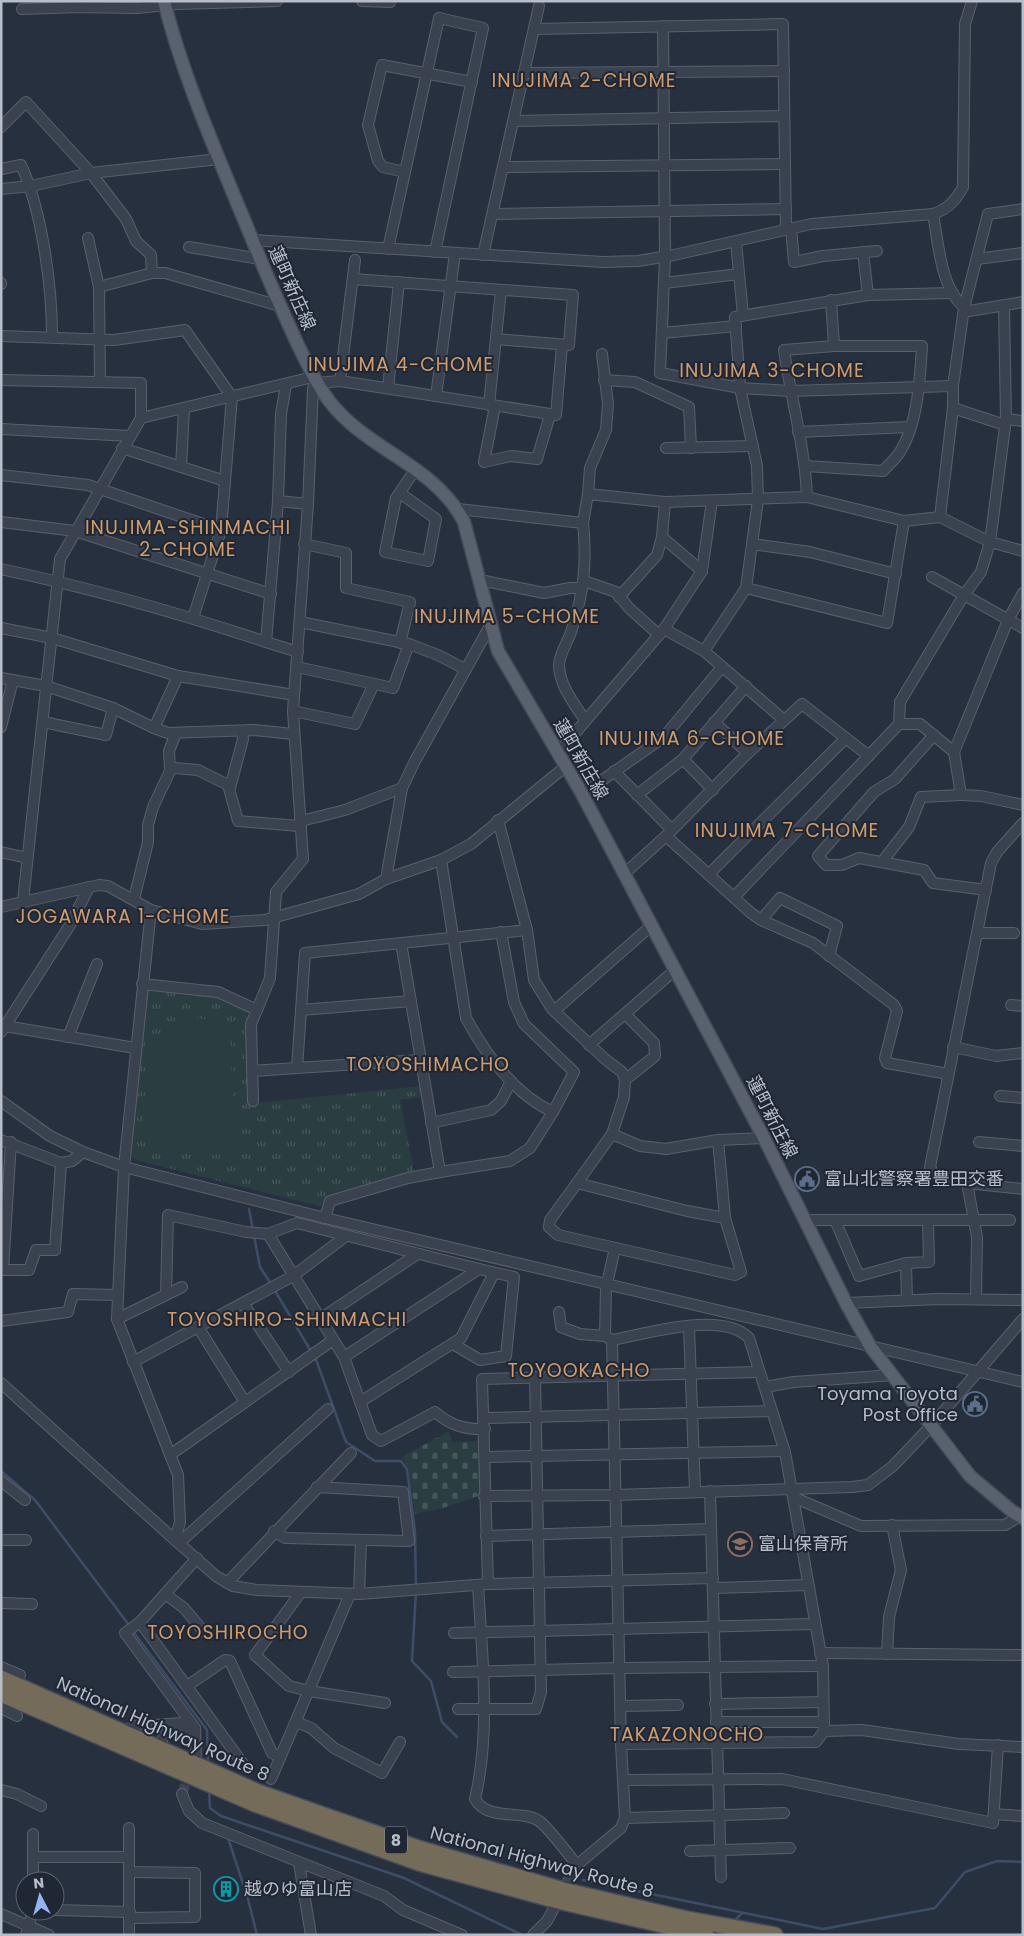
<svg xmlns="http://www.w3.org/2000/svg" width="1024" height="1936" font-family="Poppins,'Noto Sans JP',sans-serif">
	<defs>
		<pattern id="grass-tufts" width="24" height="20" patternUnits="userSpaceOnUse" patternTransform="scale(1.25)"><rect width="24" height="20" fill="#2a3e41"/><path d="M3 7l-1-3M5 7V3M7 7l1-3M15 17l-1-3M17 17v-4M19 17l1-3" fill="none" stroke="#47585b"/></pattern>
		<pattern id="cemetery-stones" width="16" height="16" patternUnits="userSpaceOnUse" patternTransform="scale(1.25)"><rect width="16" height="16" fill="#2a3e41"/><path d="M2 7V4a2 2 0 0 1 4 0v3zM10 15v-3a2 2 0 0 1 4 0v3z" fill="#47585b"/></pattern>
	</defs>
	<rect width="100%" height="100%" fill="#27303f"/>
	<polygon fill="url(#grass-tufts)" points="150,989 215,995 248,1010 246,1022 248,1104 420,1086 422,1097 400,1100 414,1171 328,1195 323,1207 140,1161 128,1156 146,991"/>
	<polygon fill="url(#cemetery-stones)" points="449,1431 452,1442 480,1441 481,1495 443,1508 415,1514 408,1466 402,1457"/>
	<path fill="#2a3e41" d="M188,1018C241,1017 230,1051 232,1088C233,1109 238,1130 241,1150L237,1155L156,1152L148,1147L142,1139L150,1049L168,1027Z"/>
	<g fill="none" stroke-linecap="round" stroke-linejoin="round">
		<g stroke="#3e4d67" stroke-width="2.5">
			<polyline points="249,1209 253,1230"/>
			<polyline points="254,1236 260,1267 271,1284"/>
			<polyline points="274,1289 312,1353"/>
			<polyline points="315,1357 346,1442 375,1461 401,1461 407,1469 415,1531 416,1587"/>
			<polyline points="1,1471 35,1500 129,1625"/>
			<polyline points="416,1592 412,1661 431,1681 442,1722 457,1737"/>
			<polyline points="132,1630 207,1730 208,1764"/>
			<polyline points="209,1790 210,1808 221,1816 404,1878 522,1935"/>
			<polyline points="228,1838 248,1899 257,1935"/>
			<polyline points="583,1880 823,1929 935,1908 965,1872 997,1861 1023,1862"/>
			<polyline points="734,1921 742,1913"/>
		</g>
		<polyline stroke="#3d4554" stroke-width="10" stroke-dasharray="10 5" stroke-linecap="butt" points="182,1794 190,1772"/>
		<defs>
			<g id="minor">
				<polyline points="362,1 390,2"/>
				<polyline points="22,9 79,7 137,8 177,4 277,1"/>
				<polyline points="663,26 665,257 660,373 740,388 790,391 953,386"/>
				<polyline points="534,29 783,24 786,230"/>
				<polyline points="524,73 784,71"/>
				<polyline points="514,121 784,116"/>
				<polyline points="1,127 26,102 91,173 126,219 136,241 151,255 152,273 165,273 280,306"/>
				<polyline points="503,167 785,164"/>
				<path d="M1,169L21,165C42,211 52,286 52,336"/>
				<polyline points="405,172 383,167 378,161 368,125 382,65 472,82"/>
				<polyline points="1,189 31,186 91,173 219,159"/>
				<polyline points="493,214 786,209"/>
				<path d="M933,214C939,245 940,292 969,311L1023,302"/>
				<polyline points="791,228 794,262 823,256 877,251"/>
				<polyline points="88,238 99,287 100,382"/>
				<path d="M252,240L603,262L638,261L674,255L811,224L933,214C948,209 956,200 963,187L965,24L972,1"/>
				<polyline points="736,242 743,315"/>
				<polyline points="189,247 260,259"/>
				<polyline points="388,249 439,18 483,28 435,252"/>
				<polyline points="863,252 868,295"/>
				<polyline points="483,255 539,6"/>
				<polyline points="977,259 1023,253"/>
				<polyline points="353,279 573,295 569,345 496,339"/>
				<polyline points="1,283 1,284"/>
				<polyline points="664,283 739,274"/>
				<polyline points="99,287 152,273"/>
				<polyline points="831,300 834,346"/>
				<polyline points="662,333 736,326"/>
				<polyline points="1,336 114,340 185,330 232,397 221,530 193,618"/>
				<polyline points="1,380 141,383 141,418"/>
				<polyline points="604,380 635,382 689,407 691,448"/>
				<polyline points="340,381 355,260"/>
				<polyline points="388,388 399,282"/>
				<polyline points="436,396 455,253"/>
				<polyline points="489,405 501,290"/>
				<polyline points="495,406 484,462 511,456 537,459 550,415"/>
				<polyline points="953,408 1005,425"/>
				<polyline points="1006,419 1023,421"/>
				<polyline points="1,429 130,436"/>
				<polyline points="798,432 910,427"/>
				<polyline points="122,448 225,481"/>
				<polyline points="666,448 753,446"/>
				<path d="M806,466L883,471C889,464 897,458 901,450C918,422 920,378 922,346H834L784,350C791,399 805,447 807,497"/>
				<polyline points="181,467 184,409"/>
				<polyline points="1,475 88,485 221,530"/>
				<polyline points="400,493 436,519 428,561 385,552 396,498 415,470"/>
				<polyline points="588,494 590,468 606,430 608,404 602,354"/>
				<polyline points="278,501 308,504"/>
				<polyline points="458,509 583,523 588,494 665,502 807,497 904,521 940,517 990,542 1023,551"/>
				<polyline points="940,517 953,408 953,386 964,308 988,214 1023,209"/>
				<polyline points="1,522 75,531 271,594"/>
				<path d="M583,523C587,562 584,592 572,629C569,640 559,654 559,665C559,685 575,705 585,720"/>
				<polyline points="662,537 702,571"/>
				<polyline points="304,544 346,553 346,588 410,602 400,643"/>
				<polyline points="752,544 810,552 896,574"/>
				<path d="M1,569C91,588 179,613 266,642L278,501L281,414L286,385"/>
				<polyline points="932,577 1023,628"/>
				<polyline points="480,580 544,593 570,588 582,588"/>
				<polyline points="584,581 616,592 629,608 659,635"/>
				<polyline points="746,588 887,623 904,521"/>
				<polyline points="619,597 657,555 662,537 665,502"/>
				<polyline points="300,622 409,644 438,655 465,669"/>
				<polyline points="1,628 52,638 178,676 294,695"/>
				<polyline points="664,629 702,571 712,501"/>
				<polyline points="266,642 298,652"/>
				<polyline points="704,651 784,720"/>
				<polyline points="297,667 393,688 409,644"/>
				<polyline points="1,678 46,686 113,708 154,728 178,676"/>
				<polyline points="293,711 355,724 374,684"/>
				<polyline points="43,722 106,735 113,708"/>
				<polyline points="714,722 748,753"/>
				<polyline points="899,724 900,702 964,595 981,572 990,542 1006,419 1004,306"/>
				<polyline points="1,727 13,680"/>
				<polyline points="154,728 168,733 254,730 293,734"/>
				<polyline points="934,735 895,779 874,792 818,856 826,865 842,865 859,858 924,870 933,883 986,890"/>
				<polyline points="954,752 1008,620 1023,593"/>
				<polyline points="558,753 664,629 704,651 746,588 758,500 757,466 740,388 735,317 868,295 953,293"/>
				<polyline points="869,756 802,704 748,753 666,836 751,913 761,920 813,943 894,1005 897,1011 885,1058 887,1063 948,1074"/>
				<polyline points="683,759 713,790"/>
				<polyline points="170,771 169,751 176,733"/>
				<polyline points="614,771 672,830"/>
				<polyline points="230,788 243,739 242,731"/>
				<polyline points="581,792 591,788 664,737 722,667"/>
				<polyline points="637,795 683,759 746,686"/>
				<polyline points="498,820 527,930 534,980 552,1009 605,1059 622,1072 625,1080 624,1097 612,1134 577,1183"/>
				<polyline points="301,821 345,810 402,788"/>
				<polyline points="1,852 27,858"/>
				<polyline points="882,862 909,827 921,797 961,795"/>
				<polyline points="624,874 666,836"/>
				<polyline points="709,874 846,738"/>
				<polyline points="386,879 402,788 415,761 491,624"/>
				<polyline points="734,897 899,724 920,724 954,752 961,795 981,796 1023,805"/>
				<polyline points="134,899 148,842 148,825 153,807 170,771 174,768 198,770 228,785 238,821 299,826"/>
				<polyline points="23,901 60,559 141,418 313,377"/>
				<polyline points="1,907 99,885 108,886 151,910 202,924 265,920 359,894 386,879 441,860 471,844 566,766"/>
				<polyline points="151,910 124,1167 117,1319 178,1475 180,1522 175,1540"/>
				<polyline points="761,920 780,898 837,926 829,956"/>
				<polyline points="501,932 514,1002 524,1024 574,1072 553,1112"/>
				<polyline points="978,933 1014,933"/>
				<path d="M401,943L440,1172L510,1161L530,1148L553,1112C514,1094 486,1055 466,1018L441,860"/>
				<polyline points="142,984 218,992 257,1010 270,978 276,892 303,859 293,711 308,504 313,389 316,383 340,381 556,415 562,345"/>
				<polyline points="1011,1005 1023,1006"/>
				<polyline points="301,1010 411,1001"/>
				<polyline points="554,1011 651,926"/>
				<polyline points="5,1026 70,925 89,887"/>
				<polyline points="1,1032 5,1026 135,1048"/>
				<polyline points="68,1037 97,964"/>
				<polyline points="589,1045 675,970"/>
				<polyline points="953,1047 996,1056 1023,1053"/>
				<polyline points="421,1060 297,1068 305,953 527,930"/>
				<polyline points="252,1071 297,1068"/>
				<polyline points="625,1080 655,1056 654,1043 625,1014"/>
				<polyline points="1000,1096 1023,1098"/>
				<polyline points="1,1101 50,1136 83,1152 124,1167 325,1218 1023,1382"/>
				<polyline points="253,1101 251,1024 257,1010"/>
				<polyline points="431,1123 491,1110 501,1101 511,1081"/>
				<polyline points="612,1134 640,1146 666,1149 718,1140 764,1138"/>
				<polyline points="1,1140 61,1163 72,1161 83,1152"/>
				<polyline points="718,1140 725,1218"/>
				<polyline points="979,1142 1023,1146"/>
				<polygon points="577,1183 687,1211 725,1218 741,1272 735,1275 558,1235 549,1227 550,1220"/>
				<polyline points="967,1183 1023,1189"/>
				<polyline points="325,1218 330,1201 408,1178 440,1172"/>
				<polyline points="804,1220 1010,1220"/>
				<polyline points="835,1220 859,1276 906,1263 929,1262 928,1220"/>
				<path d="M615,1248L606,1288L605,1336L612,1340C646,1334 722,1310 749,1338L785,1452L823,1666L824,1731L816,1742L621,1744"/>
				<polyline points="906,1263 907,1300"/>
				<polyline points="1,1270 29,1270 36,1250 55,1250 61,1163"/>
				<polyline points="3,1270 11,1142"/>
				<polyline points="166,1295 168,1215 246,1232 268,1234"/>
				<polyline points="976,1298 977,1237 967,1183 964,1180 933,1173 930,1167 991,863 997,852 1023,823"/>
				<polyline points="243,1303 289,1372"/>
				<polyline points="846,1303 939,1299 1023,1300"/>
				<polyline points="559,1312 561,1327 580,1334 605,1336"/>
				<polyline points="117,1319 182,1287"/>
				<polyline points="320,1319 416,1255"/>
				<polyline points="1,1321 68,1312 73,1294 117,1295"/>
				<polyline points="198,1327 245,1402"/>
				<polyline points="689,1327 695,1491"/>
				<polyline points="453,1344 480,1360 506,1356 514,1277 479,1269"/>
				<path d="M344,1357L479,1269L297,1223L268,1234L344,1357L372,1435L381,1441L435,1412C450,1425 465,1430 485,1429"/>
				<polyline points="133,1362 293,1276 346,1236"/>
				<polyline points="1,1383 175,1540 216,1576 233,1586 257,1590 359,1594 488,1584 713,1578"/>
				<polyline points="765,1387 794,1382 894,1375"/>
				<polyline points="360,1402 461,1338 494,1273"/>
				<polyline points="485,1418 771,1411"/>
				<polyline points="170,1455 333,1340"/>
				<polyline points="485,1457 784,1451"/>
				<polyline points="1,1481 25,1500"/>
				<polyline points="710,1491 721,1877"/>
				<polyline points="484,1496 616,1495 852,1487 868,1485 893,1466 931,1426 1023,1319"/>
				<polyline points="793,1497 861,1526 1005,1525 1020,1516"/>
				<polyline points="274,1531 285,1538 409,1541 403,1492 317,1487"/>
				<polyline points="486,1536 711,1529"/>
				<polyline points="1,1540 26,1540"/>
				<polyline points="179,1543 328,1409"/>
				<polyline points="227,1583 351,1453"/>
				<polyline points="488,1584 482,1379 758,1372"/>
				<path d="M478,1585C482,1654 491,1732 475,1799C488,1822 522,1809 539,1821C549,1828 568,1854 577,1865"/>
				<polyline points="713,1588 808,1585"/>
				<polyline points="301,1592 255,1655 289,1686 309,1691 385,1703"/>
				<polyline points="165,1594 184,1608 204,1632"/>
				<polyline points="359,1594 361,1540"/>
				<polyline points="1,1603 32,1604"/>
				<polyline points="140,1622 246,1768"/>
				<polyline points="454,1633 814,1624"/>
				<polyline points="820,1653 1023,1655"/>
				<polyline points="887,1654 889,1617 901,1570 892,1525"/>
				<polyline points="1,1667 20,1675"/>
				<polyline points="453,1672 620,1668 823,1666"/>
				<polyline points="187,1686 225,1660 230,1661 272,1753 280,1757"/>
				<polyline points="715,1704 823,1702"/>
				<polyline points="621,1706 678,1705"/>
				<polyline points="1,1708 17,1716"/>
				<polyline points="458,1709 536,1709 541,1692 535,1377"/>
				<polyline points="296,1722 311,1728 334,1748 382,1773 400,1742"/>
				<polyline points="716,1722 824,1722"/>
				<polyline points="824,1731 862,1730 959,1744 1023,1747"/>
				<polyline points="120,1732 143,1723 154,1725 182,1723 188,1719"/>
				<polyline points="162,1750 162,1740 166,1734 195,1728"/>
				<polyline points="196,1755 195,1728 125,1633 140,1622 197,1558"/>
				<polyline points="271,1779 350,1594"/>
				<polyline points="623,1780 782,1779 993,1823 998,1745"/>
				<polyline points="1,1790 17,1794 41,1806"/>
				<polyline points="182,1794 189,1811 202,1823 384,1896 403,1910 462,1935"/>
				<polyline points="994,1814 1023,1816"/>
				<polyline points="625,1818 784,1813"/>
				<polyline points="129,1828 129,1935"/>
				<polyline points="33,1834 33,1881"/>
				<polyline points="690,1851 790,1848"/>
				<polyline points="33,1857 129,1857"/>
				<polyline points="299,1863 311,1935"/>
				<polyline points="130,1872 195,1873 195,1917 130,1918"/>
				<polyline points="55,1910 130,1912"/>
				<polyline points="1,1914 49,1935"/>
				<polyline points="26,1935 33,1911"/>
				<polyline points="533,1935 547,1921 577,1865 621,1828 625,1818 621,1744 612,1340"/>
			</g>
			<path id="major" d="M164,1C184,81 221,163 252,239C266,274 281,308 297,343C307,363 316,384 330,402C367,450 436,466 464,522L498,651L581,792L764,1138L846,1303L870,1346L970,1476L1013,1512L1023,1518"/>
			<g id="highway">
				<polyline points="1,1678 258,1792 421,1849 563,1890 687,1919 775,1935"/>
				<polyline points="1,1694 255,1804 419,1863 558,1901 706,1935"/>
			</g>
		</defs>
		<use href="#minor" stroke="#59606d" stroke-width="12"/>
		<use href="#major" stroke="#444b58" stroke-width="15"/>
		<use href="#highway" stroke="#464d5a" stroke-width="18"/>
		<use href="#minor" stroke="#3b424f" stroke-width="10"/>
		<use href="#major" stroke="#59616f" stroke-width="12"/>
		<use href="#highway" stroke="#756b59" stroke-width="15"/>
	</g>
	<defs>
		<symbol id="civic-ring" viewBox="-11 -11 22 22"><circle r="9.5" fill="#202734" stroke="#5c6f8a" stroke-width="1.5"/><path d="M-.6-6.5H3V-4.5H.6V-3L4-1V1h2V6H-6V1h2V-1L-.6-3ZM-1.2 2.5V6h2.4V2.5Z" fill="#5c6f8a"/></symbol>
		<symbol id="school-ring" viewBox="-11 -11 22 22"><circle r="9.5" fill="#202734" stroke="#8d6e63" stroke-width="1.5"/><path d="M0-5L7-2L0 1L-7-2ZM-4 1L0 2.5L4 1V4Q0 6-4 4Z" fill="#8d6e63"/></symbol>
		<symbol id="building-ring" viewBox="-11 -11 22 22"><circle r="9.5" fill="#202734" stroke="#0f9aa8" stroke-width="1.5"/><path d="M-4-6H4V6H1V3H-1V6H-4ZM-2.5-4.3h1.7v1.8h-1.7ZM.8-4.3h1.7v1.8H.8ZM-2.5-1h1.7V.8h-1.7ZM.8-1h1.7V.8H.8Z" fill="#0f9aa8"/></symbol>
	</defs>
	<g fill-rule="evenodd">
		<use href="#civic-ring" x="793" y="1165" width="28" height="28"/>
		<use href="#civic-ring" x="961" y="1390" width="28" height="28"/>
		<use href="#school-ring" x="726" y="1530" width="28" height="28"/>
		<use href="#building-ring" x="212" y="1875" width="28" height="28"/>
	</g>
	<g text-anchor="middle" stroke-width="4" stroke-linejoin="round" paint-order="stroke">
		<rect fill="#202734" stroke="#8a919d" stroke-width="1" x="385" y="1826.5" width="22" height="27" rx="4"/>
		<g font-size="16" font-weight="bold" fill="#b7beca">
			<text x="396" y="1846">8</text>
		</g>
		<g font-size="18" fill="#b7beca" stroke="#202734">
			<text transform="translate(292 288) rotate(66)" y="6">蓮町新庄線</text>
			<text transform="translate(581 759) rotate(60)" y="6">蓮町新庄線</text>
			<text transform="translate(772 1117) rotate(63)" y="6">蓮町新庄線</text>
			<text transform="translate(163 1729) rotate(24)" y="6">National Highway Route 8</text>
			<text transform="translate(542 1862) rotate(15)" y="6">National Highway Route 8</text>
		</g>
		<g font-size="18" fill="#b7beca" stroke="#202734" text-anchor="start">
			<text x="824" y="1185">富山北警察署豊田交番</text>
			<text x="958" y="1400" text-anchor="end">Toyama Toyota<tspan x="958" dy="21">Post Office</tspan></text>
			<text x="758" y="1550">富山保育所</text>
			<text x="244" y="1895">越のゆ富山店</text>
		</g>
		<g font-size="19" letter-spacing="1" fill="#d09c6d" stroke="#202734">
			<text x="584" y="87">INUJIMA 2-CHOME</text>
			<text x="401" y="371">INUJIMA 4-CHOME</text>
			<text x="772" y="377">INUJIMA 3-CHOME</text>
			<text x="188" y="534">INUJIMA-SHINMACHI<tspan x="188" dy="22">2-CHOME</tspan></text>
			<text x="507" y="623">INUJIMA 5-CHOME</text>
			<text x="692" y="745">INUJIMA 6-CHOME</text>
			<text x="787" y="837">INUJIMA 7-CHOME</text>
			<text x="123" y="923">JOGAWARA 1-CHOME</text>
			<text x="428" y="1071">TOYOSHIMACHO</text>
			<text x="287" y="1326">TOYOSHIRO-SHINMACHI</text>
			<text x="579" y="1377">TOYOOKACHO</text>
			<text x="228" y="1639">TOYOSHIROCHO</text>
			<text x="687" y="1741">TAKAZONOCHO</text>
		</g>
	</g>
	<rect width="1024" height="1936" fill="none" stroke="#b7beca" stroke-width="5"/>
	<g transform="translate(40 1896) rotate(354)"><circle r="24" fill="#202734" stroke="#5c6370"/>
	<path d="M0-4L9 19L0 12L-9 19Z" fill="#94b4f2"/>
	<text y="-8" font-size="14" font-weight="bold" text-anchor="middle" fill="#b7beca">N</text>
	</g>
</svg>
